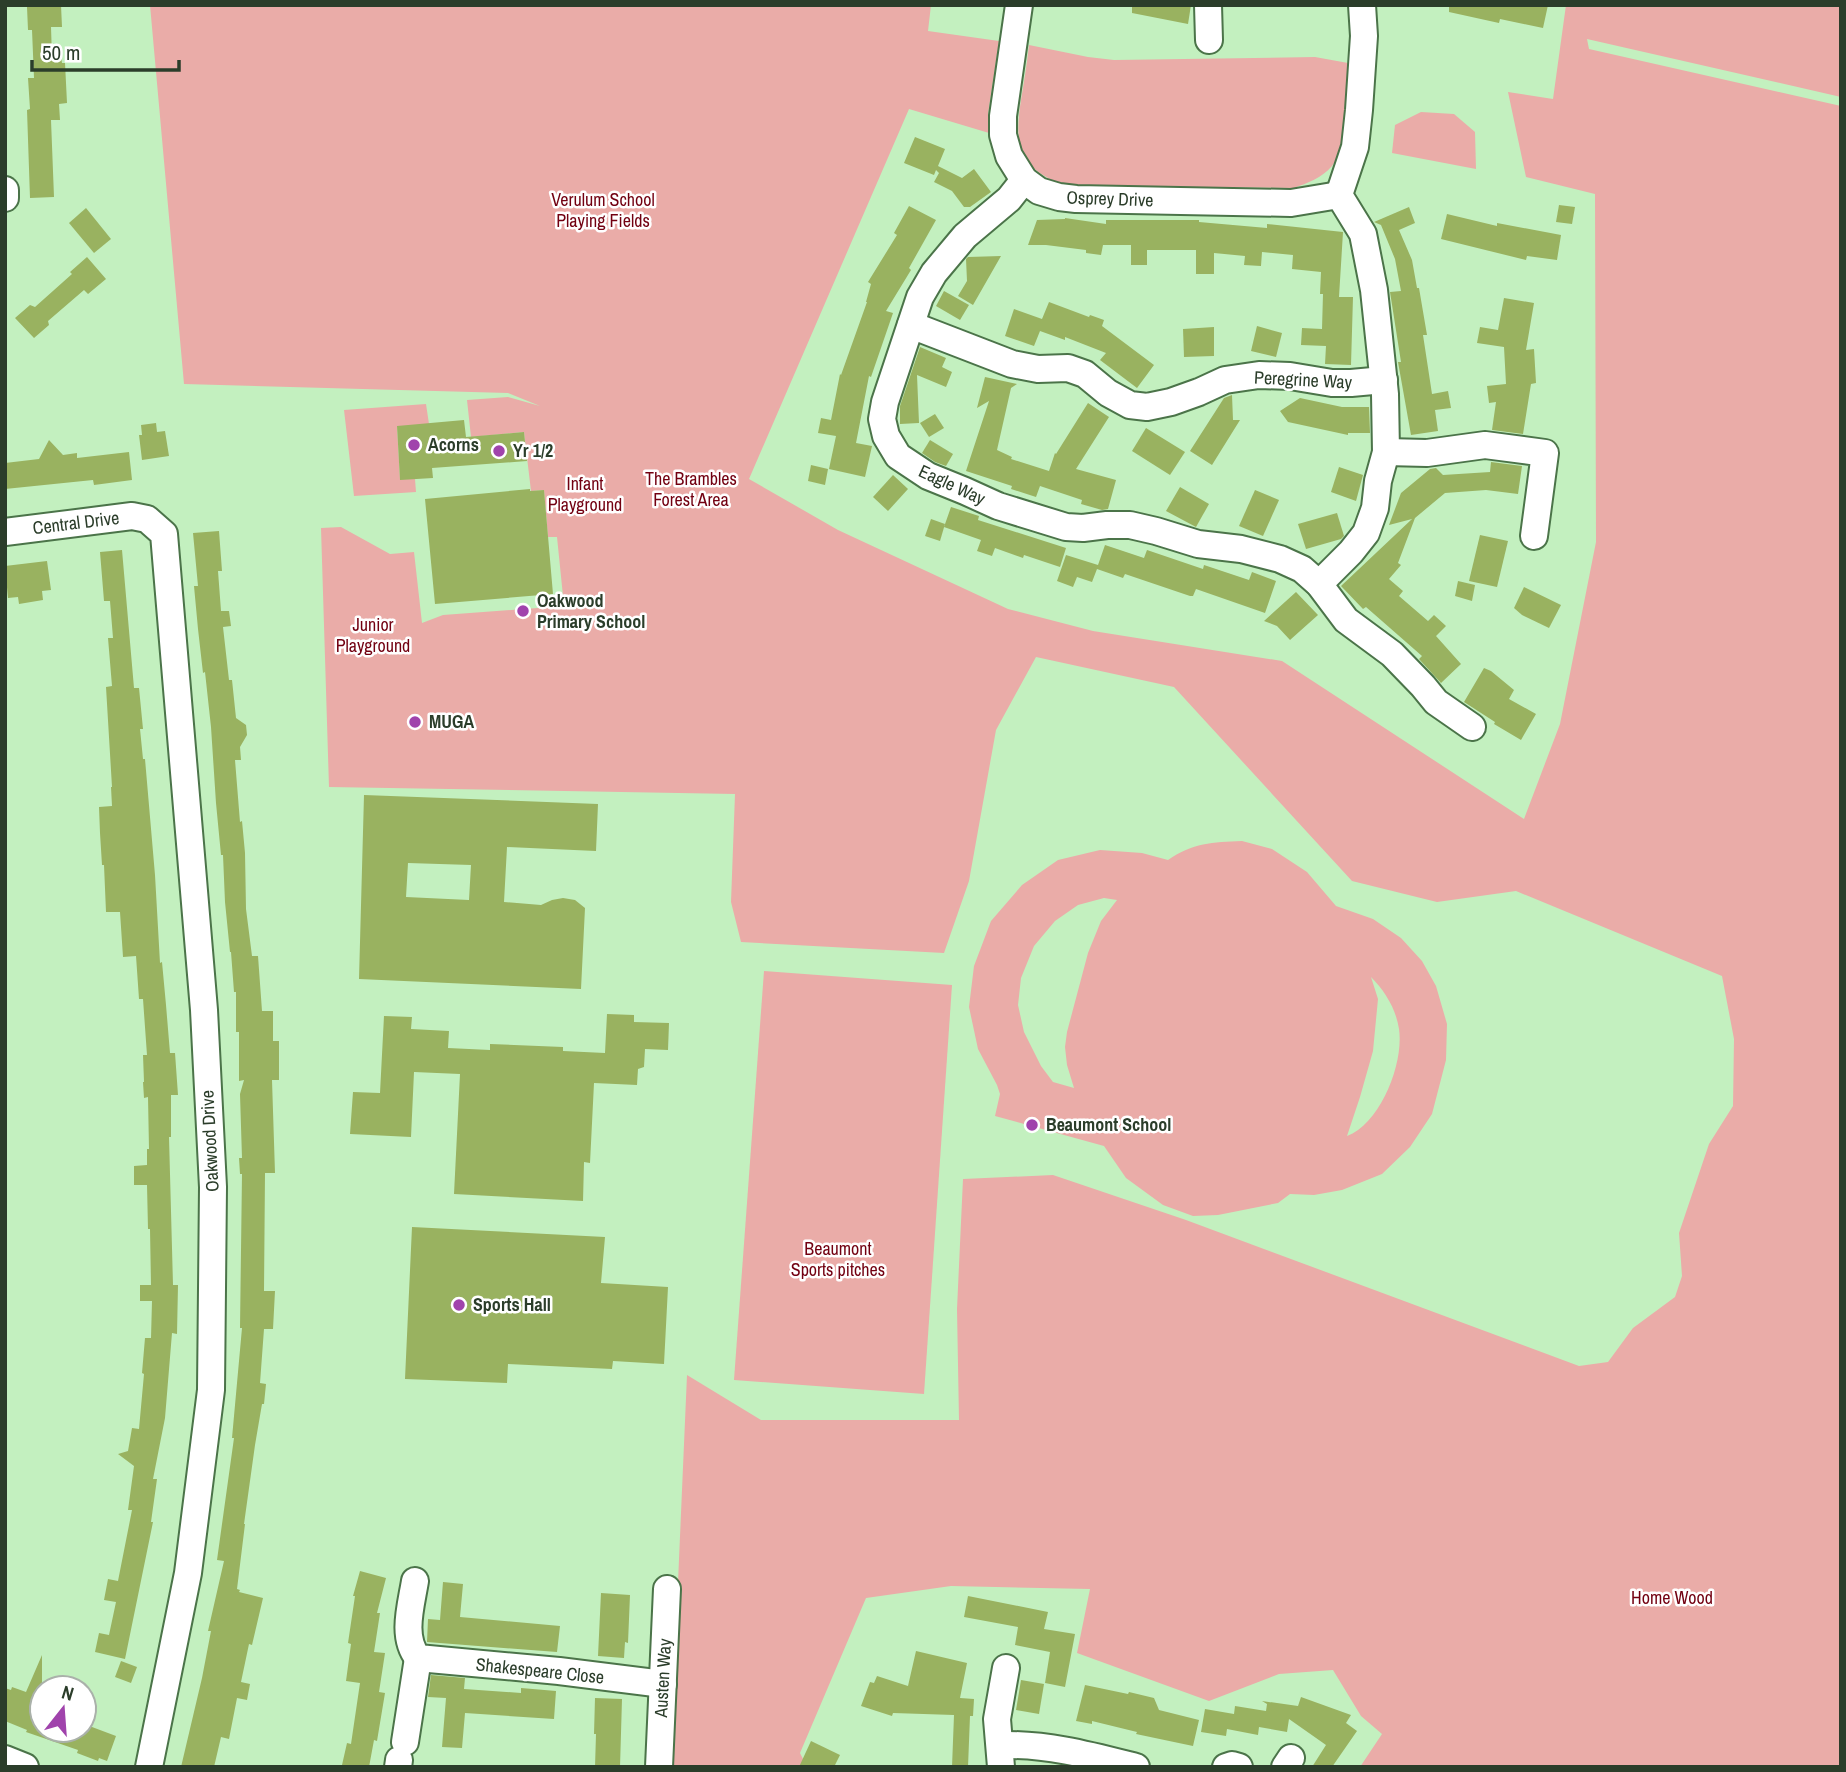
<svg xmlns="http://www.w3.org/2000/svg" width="1846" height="1772" font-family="'Archivo Narrow',sans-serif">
	<rect width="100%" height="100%" fill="#c3f0bf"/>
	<g fill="#eaaca8" fill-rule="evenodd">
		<polygon points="150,5 931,5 928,31 999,41 988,114 989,133 909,109 749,479 838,530 1008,609 1093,631 1282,661 1524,819 1560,724 1596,542 1595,194 1526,177 1508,92 1553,99 1566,5 1841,5 1841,97 1587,39 1589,49 1841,106 1841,1767 1360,1767 1382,1734 1361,1716 1333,1670 1279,1674 1209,1701 1077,1653 1090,1589 951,1586 866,1598 800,1753 807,1767 670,1767 687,1375 761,1420 959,1420 957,1309 963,1179 1053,1175 1186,1220 1579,1366 1608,1362 1633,1328 1675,1297 1682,1276 1679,1233 1709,1144 1733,1106 1734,1039 1722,976 1516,891 1437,902 1352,881 1174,687 1036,657 996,730 969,881 944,953 741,942 731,902 735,794 329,787 321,528 341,527 390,554 414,552 422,623 443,615 564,606 557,537 548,537 544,490 531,491 524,432 471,437 467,400 508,397 540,406 508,393 184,384"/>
		<path d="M1029,45L1088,57L1114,60L1315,57L1348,63C1346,90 1349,145 1332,166C1322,178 1307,183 1294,188L1066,186C1018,168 1014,146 1021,100C1024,82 1027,63 1029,45Z"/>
		<polygon points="1421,112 1454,114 1475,132 1476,169 1392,153 1395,125"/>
		<polygon points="426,404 429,424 397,427 400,479 415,479 416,492 354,496 344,410"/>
		<path d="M1242,841L1272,849L1307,872L1336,906L1373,919L1401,938L1422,961L1436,986L1447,1024L1446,1060L1432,1114L1410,1147L1382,1174L1342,1190L1314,1195L1290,1194L1278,1203L1218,1215L1193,1216L1163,1205L1126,1178L1104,1146L995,1116L1000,1094L997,1085L978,1049L969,1007L974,966L991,921L1022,885L1058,860L1100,850L1142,853L1168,860C1193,843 1212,842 1242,841ZM1104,898L1117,900L1101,921L1088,953L1067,1032L1065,1047L1067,1065L1074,1088L1053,1082L1041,1066L1024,1032L1018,1005L1021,978L1034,946L1055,921L1078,905ZM1371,977C1385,991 1396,1009 1399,1029C1404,1063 1381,1123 1347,1136L1360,1097L1373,1051L1378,999Z"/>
		<polygon points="764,971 952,985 924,1394 734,1380"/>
	</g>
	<g fill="#99b260" fill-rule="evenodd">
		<polygon points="41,5 61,5 62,27 51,27 52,57 61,57 62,63 65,63 67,103 59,104 60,120 51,120 54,197 30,198 27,110 30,109 28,78 34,78 32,30 28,30 27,7"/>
		<polygon points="1132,5 1191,5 1188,24 1132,13"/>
		<polygon points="1449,5 1548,5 1543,28 1500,19 1499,23 1449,12"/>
		<polygon points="915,137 945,149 938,166 962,178 974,169 991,192 970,207 964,207 952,191 934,182 939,173 936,170 934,175 904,163"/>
		<polygon points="1559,205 1575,207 1572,224 1556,222"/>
		<polygon points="909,206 936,220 909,268 911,270 886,311 893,313 871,377 869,376 856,443 872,446 865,477 829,469 836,436 818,433 821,418 831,420 840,374 841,375 867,302 866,302 871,284 868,282 897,235 894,233"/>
		<polygon points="1409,207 1415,223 1399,230 1412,260 1417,288 1419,288 1427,335 1423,335 1432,394 1448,391 1451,408 1435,410 1438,431 1411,435 1398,362 1401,362 1390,292 1401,291 1395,259 1381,225 1374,222"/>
		<polygon points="86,208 111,239 94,253 69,223"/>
		<polygon points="1447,214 1497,226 1497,223 1561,235 1557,260 1527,256 1526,260 1441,239"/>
		<polygon points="1065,218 1106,224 1106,220 1199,220 1199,222 1267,228 1267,224 1343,232 1339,297 1353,297 1351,365 1325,364 1326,346 1301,345 1302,328 1322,329 1323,294 1320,294 1321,272 1292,269 1293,255 1262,252 1261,266 1244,265 1245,256 1214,253 1214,274 1196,274 1196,250 1147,250 1147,265 1131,265 1131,245 1103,245 1101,255 1086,253 1086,250 1046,245 1028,245 1037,220 1065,219"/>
		<polygon points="1001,256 973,305 958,296 967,281 966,259 968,257"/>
		<polygon points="87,257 106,279 88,294 84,290 48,321 49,325 34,338 15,318 30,305 35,307 72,274 70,272"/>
		<polygon points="944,291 969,305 960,320 936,306"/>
		<polygon points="1504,298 1534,303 1526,350 1534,349 1536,383 1531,384 1523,434 1492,430 1496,402 1489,403 1487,386 1506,384 1504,347 1477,343 1480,327 1498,330"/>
		<polygon points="1049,302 1089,317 1090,315 1104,320 1102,326 1154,365 1137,388 1100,360 1106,353 1065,337 1065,340 1040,331 1034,346 1005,336 1014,309 1042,319"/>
		<polygon points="1257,326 1282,333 1276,357 1251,351"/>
		<polygon points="1214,327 1214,356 1184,357 1183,329"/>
		<polygon points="920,347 946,358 942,367 952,372 946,387 917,375 919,423 900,424 900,406"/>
		<polygon points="985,377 1017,384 1011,388 997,450 1012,457 1011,459 1049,471 1055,453 1056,454 1088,403 1109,417 1076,469 1116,480 1108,509 1102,510 1081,504 1082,500 1040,486 1036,497 1011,489 1012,486 966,471 989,401 977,408"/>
		<polygon points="1232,395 1233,420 1240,420 1212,465 1190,451 1224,398"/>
		<polygon points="1300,398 1342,407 1369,407 1370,433 1348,433 1348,435 1288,422 1280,411"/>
		<polygon points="935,414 944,428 929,437 920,423"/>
		<polygon points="464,420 466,437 524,432 527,461 432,468 433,478 400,480 397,426"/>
		<polygon points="156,423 157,432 165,431 169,456 142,460 139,435 142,435 141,425"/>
		<polygon points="1146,428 1185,452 1170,475 1132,451"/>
		<polygon points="49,440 63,455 77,453 77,458 129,452 132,480 94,485 93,480 5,489 5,463 39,459"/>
		<polygon points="930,440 953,454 946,466 935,462 922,453"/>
		<polygon points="1491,462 1522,466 1518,494 1486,490 1445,493 1415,518 1398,563 1401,565 1389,579 1403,591 1399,596 1428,621 1434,615 1446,626 1436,636 1461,664 1441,683 1419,659 1422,656 1366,607 1363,609 1341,586 1412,519 1389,525 1401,493 1430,469 1436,468 1443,475 1490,472"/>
		<polygon points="811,465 828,469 825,485 808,481"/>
		<polygon points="1339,467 1363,475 1356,501 1331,492"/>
		<polygon points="893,475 908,489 888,511 873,497"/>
		<polygon points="1180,487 1209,504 1196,527 1166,511"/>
		<polygon points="530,489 530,491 544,490 553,594 435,604 425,499"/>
		<polygon points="1255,490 1279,500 1263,536 1239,526"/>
		<polygon points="951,507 979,516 978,520 1066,548 1060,567 1024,555 1023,558 995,548 992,556 977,551 981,540 944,527"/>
		<polygon points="1337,513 1344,536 1341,539 1306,549 1298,524"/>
		<polygon points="931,519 945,524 940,541 925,536"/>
		<polygon points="219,531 222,571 218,571 221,611 229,611 231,626 223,627 229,680 232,680 236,718 246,725 247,735 240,747 241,760 235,760 240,822 242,821 245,853 246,909 252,956 258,956 262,1011 273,1011 273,1041 279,1041 279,1080 272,1080 275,1173 265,1173 264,1291 275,1291 273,1329 264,1329 260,1383 266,1384 264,1404 262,1404 255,1445 244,1524 245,1524 237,1589 240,1590 239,1592 263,1598 252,1645 249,1644 241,1682 250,1684 247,1700 237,1698 229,1739 221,1737 214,1767 181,1767 202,1678 211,1631 208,1631 224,1561 217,1560 234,1438 232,1438 242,1328 240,1328 242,1174 240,1174 239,1158 242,1158 240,1094 244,1080 239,1081 239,1032 236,1032 236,992 234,992 231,952 230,952 225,902 223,855 221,855 216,803 211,727 205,672 203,673 198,629 194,586 198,586 193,533"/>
		<polygon points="1480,535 1508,541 1497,587 1469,581"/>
		<polygon points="1105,545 1144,558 1147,550 1203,569 1204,565 1249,580 1252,572 1276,581 1265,613 1196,589 1193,596 1190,596 1125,574 1123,578 1097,569 1092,582 1077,577 1073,587 1057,581 1066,555 1098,565"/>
		<polygon points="122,550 134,688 139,688 143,729 140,729 143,759 145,759 155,875 160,963 162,962 166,1005 170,1053 175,1053 178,1095 171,1095 171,1137 169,1137 173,1285 178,1285 177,1334 172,1333 165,1418 153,1479 157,1479 151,1522 153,1522 125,1659 95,1652 99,1633 109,1635 116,1602 104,1600 108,1579 118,1581 132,1510 128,1510 134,1466 118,1454 128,1451 132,1428 139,1429 144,1374 142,1373 145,1338 151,1338 152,1301 140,1301 140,1285 151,1285 150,1229 148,1229 147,1185 134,1185 134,1166 147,1165 147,1149 149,1149 148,1097 144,1098 143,1082 144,1082 143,1055 147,1055 143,999 139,999 136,956 123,957 120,912 106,912 104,865 102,865 100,833 99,807 112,806 111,787 112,787 106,687 112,686 108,638 113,638 110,601 104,601 100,552"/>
		<polygon points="47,561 51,590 42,591 43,600 19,604 18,597 8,598 5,566"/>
		<polygon points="1458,581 1475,585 1472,601 1455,596"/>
		<polygon points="1524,587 1561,605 1549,628 1522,615 1514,608"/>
		<polygon points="1296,592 1318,615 1290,640 1277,626 1264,621"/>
		<polygon points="1484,668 1491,671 1514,690 1509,699 1536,714 1521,740 1494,724 1495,722 1464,702"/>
		<path d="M364,795L598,804L596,851L507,847L504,902L541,905L552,900L563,898L575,900L585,908L581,989L359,979ZM408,863L471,865L469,900L406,897Z"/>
		<polygon points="607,1014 634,1015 634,1022 669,1023 668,1050 645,1049 644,1067 638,1069 637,1085 594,1083 590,1163 584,1162 583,1201 454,1194 460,1074 414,1072 411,1137 350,1134 353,1092 380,1093 384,1016 412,1017 411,1029 449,1031 448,1048 490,1050 490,1044 563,1047 563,1051 605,1053"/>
		<polygon points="412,1227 605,1237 601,1283 668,1287 664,1364 613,1361 612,1369 508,1364 507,1383 405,1379"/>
		<polygon points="360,1571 386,1578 377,1613 380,1613 374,1652 385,1653 379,1692 385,1693 377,1741 374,1740 369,1767 342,1765 347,1743 351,1744 360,1683 346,1681 351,1644 348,1643 355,1596 353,1596"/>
		<polygon points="443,1582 463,1584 460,1617 560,1626 557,1652 427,1642 428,1619 440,1620"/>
		<polygon points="601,1593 630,1595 628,1643 625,1642 624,1658 598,1656"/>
		<polygon points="968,1596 1048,1612 1044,1629 1075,1634 1065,1687 1045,1683 1050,1652 1015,1645 1018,1627 964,1617"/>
		<polygon points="916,1651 967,1663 960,1698 974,1699 973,1716 970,1716 968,1767 952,1767 954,1715 893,1713 892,1716 861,1706 870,1682 874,1683 877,1676 908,1686"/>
		<polygon points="42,1655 42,1730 84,1730 84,1724 116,1736 107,1761 99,1758 98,1761 77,1753 78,1750 26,1732 27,1730 5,1721 5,1688 11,1690 12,1687 26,1692"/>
		<polygon points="121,1661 137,1667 131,1683 115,1677"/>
		<polygon points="431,1675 465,1678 464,1689 521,1693 521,1688 556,1691 554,1719 465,1713 462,1748 442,1747 446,1698 428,1697"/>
		<polygon points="1021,1680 1044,1684 1039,1714 1016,1710"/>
		<polygon points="1085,1685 1128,1694 1129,1692 1154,1698 1159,1710 1199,1720 1193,1746 1136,1734 1137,1732 1092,1721 1092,1724 1076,1721"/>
		<polygon points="1301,1697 1351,1715 1346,1723 1357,1731 1332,1767 1312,1767 1326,1745 1289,1719 1287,1732 1259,1727 1258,1735 1227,1729 1226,1736 1201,1732 1205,1709 1234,1714 1235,1706 1266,1711 1267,1704 1262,1701 1298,1706"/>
		<polygon points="595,1698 622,1699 620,1767 595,1767 596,1734 594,1734"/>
		<polygon points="811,1741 840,1755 834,1767 799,1767"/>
	</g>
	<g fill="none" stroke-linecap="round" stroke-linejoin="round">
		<defs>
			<g id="minor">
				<polyline points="1019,5 1003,116 1003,135 1009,156 1024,180 1039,191 1059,197 1076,199 1291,203 1339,195"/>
				<polyline points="1208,5 1209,40"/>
				<polyline points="1024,180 1009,199 965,236 934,273 920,297 885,402 882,419 886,436 898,456 928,476 965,491 998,506 1066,527 1083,528 1107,525 1130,525 1156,531 1198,544 1241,549 1280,559 1302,569 1319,584 1346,620 1392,654 1423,686 1436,702 1472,727"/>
				<polyline points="5,190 5,198"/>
				<polyline points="911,325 1012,364 1038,369 1068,368 1085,374 1108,393 1130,405 1147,407 1171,402 1199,392 1225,380 1259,375 1290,376 1332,383 1351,383 1384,380"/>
				<polyline points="1386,452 1427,453 1485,445 1545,453 1534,536"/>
				<polyline points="5,532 132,516 147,519 164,534 204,1010 213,1187 211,1390 188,1573 149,1767"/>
				<polyline points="1319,584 1351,552 1366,533 1375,508 1378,481 1386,452 1385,394 1374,290 1363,234 1339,195 1355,147 1359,110 1364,36 1362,5"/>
				<path d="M415,1581C411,1606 401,1637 418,1658L559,1671L663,1684"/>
				<polyline points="405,1742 418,1658"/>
				<path d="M1000,1745C1049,1744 1089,1755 1136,1767"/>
				<polyline points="5,1759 25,1767"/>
				<polyline points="398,1767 399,1760"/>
				<polyline points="659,1767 667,1589"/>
				<polyline points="1001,1767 997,1719 1006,1668"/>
				<polyline points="1226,1767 1232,1765 1239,1767"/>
				<polyline points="1285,1767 1291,1758"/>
			</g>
		</defs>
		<use href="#minor" stroke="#4b7449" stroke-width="30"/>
		<use href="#minor" stroke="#fff" stroke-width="26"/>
	</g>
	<g fill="#a043ac" stroke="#fff" stroke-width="2.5">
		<circle cx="414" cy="445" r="7"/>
		<circle cx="499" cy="451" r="7"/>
		<circle cx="523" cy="611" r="7"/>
		<circle cx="415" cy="722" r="7"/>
		<circle cx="1032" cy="1125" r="7"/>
		<circle cx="459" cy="1305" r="7"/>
	</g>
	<g text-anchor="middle" stroke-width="5" stroke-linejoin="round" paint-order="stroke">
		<g font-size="18" fill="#2b3d2a" stroke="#fff">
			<text transform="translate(1110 199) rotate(2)" y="6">Osprey Drive</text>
			<text transform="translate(1303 380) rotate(3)" y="6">Peregrine Way</text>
			<text transform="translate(952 485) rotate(25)" y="6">Eagle Way</text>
			<text transform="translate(76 523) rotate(-7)" y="6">Central Drive</text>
			<text transform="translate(210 1141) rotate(-93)" y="6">Oakwood Drive</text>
			<text transform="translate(540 1671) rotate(6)" y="6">Shakespeare Close</text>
			<text transform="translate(663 1678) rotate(-87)" y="6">Austen Way</text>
		</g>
		<g font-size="18" fill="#720011" stroke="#fff">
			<text x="603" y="206">Verulum School<tspan x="603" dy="21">Playing Fields</tspan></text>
			<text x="691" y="485">The Brambles<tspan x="691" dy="21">Forest Area</tspan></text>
			<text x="585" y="490">Infant<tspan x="585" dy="21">Playground</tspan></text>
			<text x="373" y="631">Junior<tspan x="373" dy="21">Playground</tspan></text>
			<text x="838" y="1255">Beaumont<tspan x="838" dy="21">Sports pitches</tspan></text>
			<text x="1672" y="1604">Home Wood</text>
		</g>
		<g font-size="18" font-weight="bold" fill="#2b3d2a" stroke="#fff" text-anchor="start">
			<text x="428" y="451">Acorns</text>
			<text x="513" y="457">Yr 1/2</text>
			<text x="537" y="607">Oakwood<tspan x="537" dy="21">Primary School</tspan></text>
			<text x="429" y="728">MUGA</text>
			<text x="1046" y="1131">Beaumont School</text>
			<text x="473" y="1311">Sports Hall</text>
		</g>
	</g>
	<rect width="1846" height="1772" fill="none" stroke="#2b3d2a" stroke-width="14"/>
	<g transform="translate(63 1709) rotate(17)"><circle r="33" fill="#ffffff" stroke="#aab1aa" stroke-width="2"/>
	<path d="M0-5L12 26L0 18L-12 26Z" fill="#a043ac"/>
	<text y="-10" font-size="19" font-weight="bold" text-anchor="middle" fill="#2b3d2a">N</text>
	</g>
	<path d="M32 60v10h147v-10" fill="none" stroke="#2b3d2a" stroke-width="3.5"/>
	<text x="42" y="60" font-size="21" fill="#2b3d2a" stroke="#ffffff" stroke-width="5" paint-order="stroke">50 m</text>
</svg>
